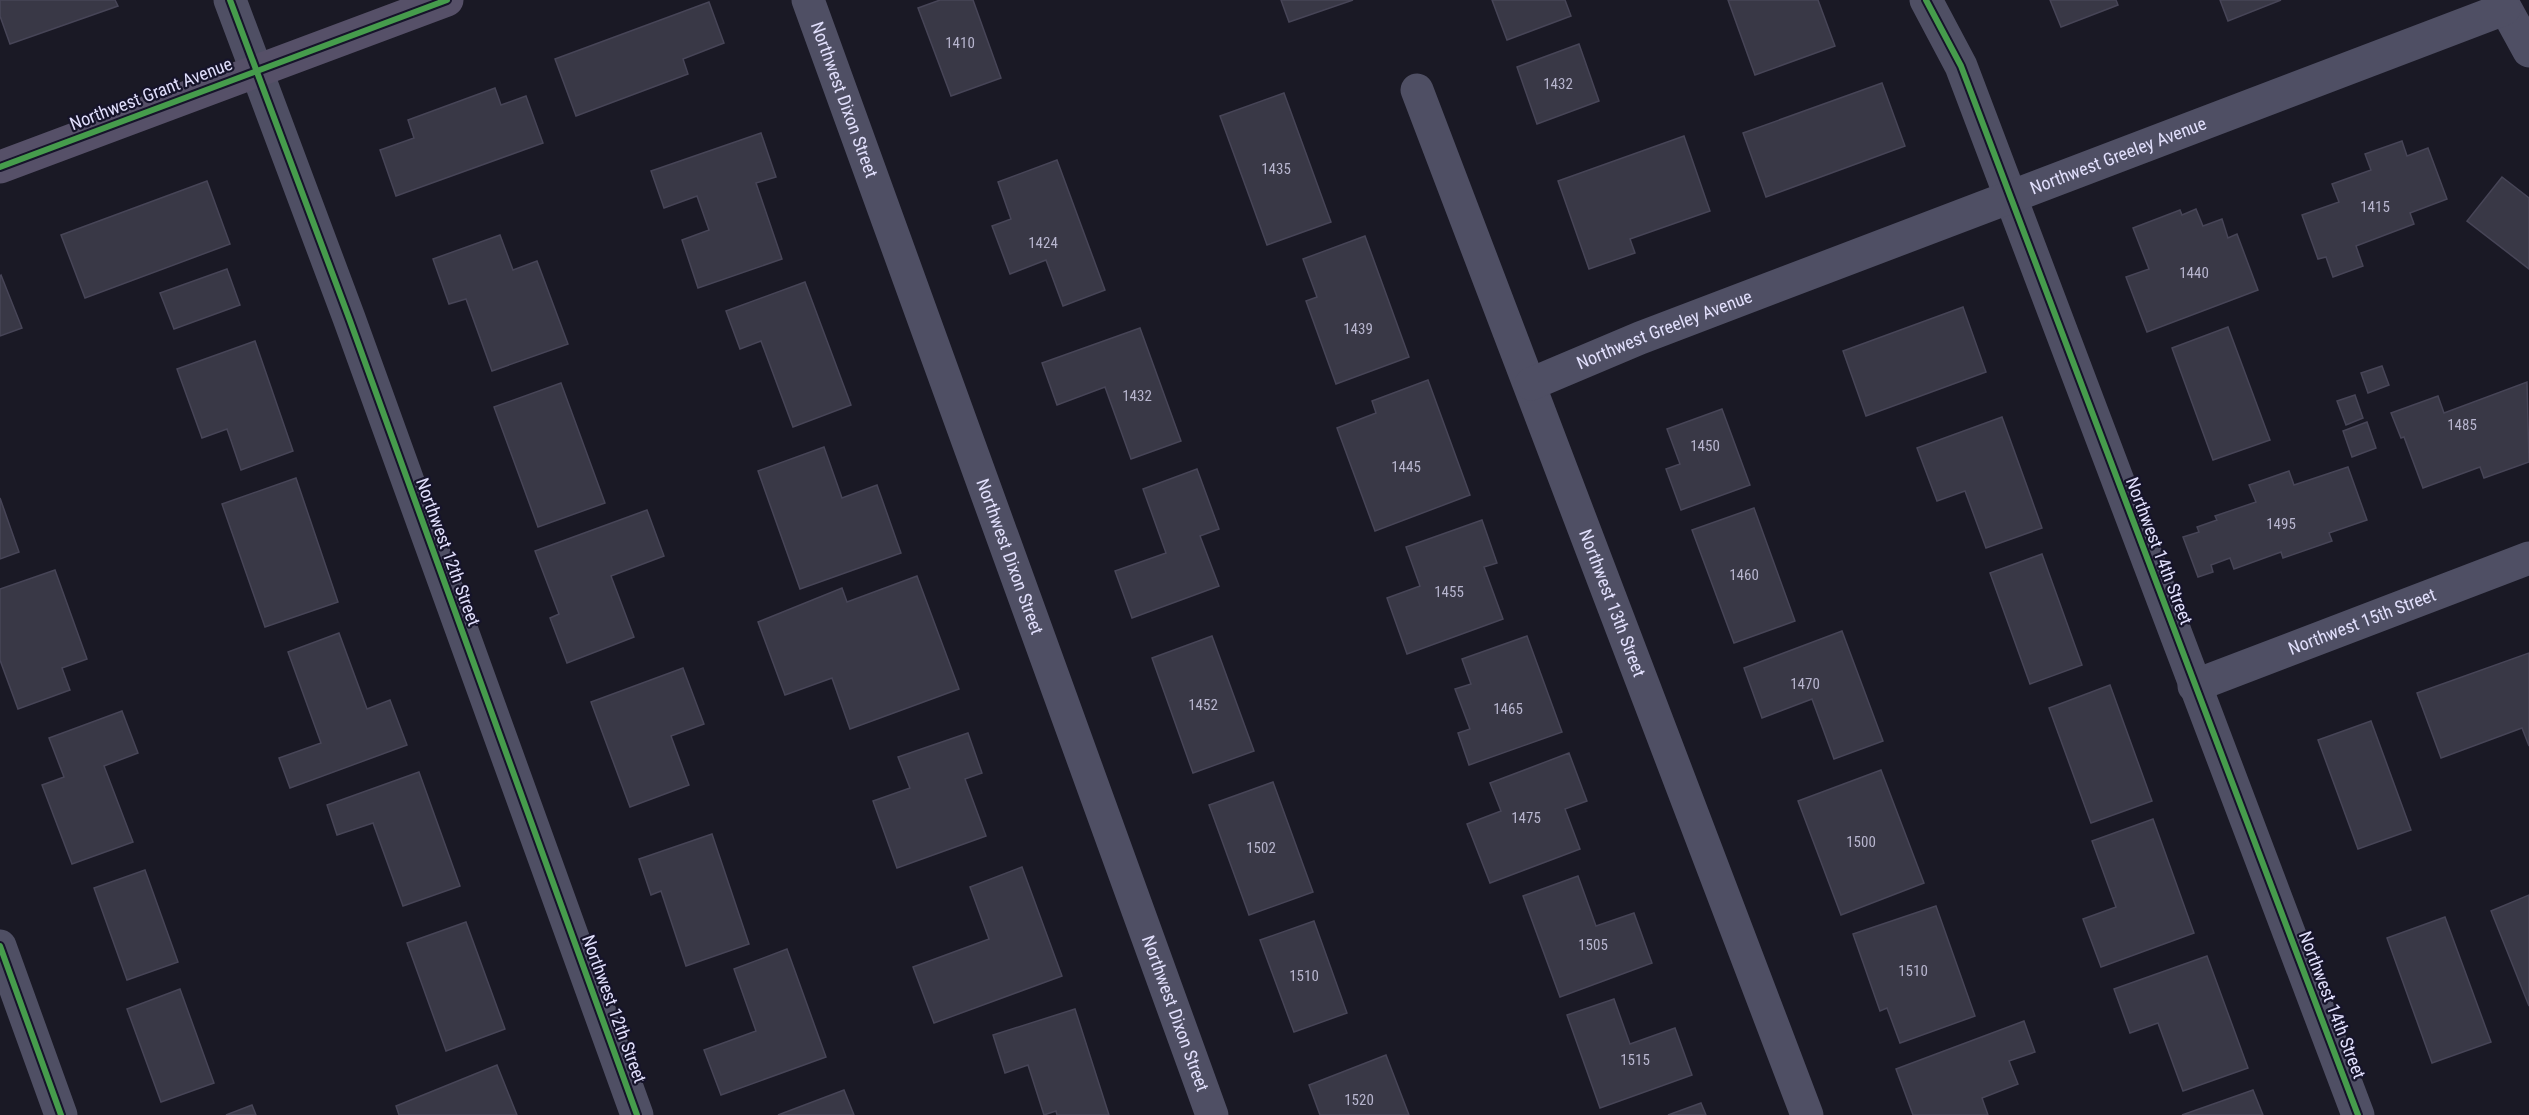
<svg xmlns="http://www.w3.org/2000/svg" width="2529" height="1115" font-family="'Roboto Condensed',sans-serif">
	<rect width="100%" height="100%" fill="#1a1925"/>
	<g fill="#393846" stroke="#474557" stroke-width="1.5">
		<polygon points="0,0 115,0 118,6 10,44 0,16"/>
		<polygon points="940,0 973,0 1001,78 951,96 918,8"/>
		<polygon points="1281,0 1353,0 1289,22"/>
		<polygon points="1492,0 1565,0 1571,16 1507,40"/>
		<polygon points="1728,0 1818,0 1835,46 1755,75"/>
		<polygon points="2050,0 2116,0 2118,5 2061,27"/>
		<polygon points="2220,0 2281,0 2228,21"/>
		<polygon points="709,2 724,43 683,59 688,74 576,116 555,59"/>
		<polygon points="1579,44 1599,101 1537,124 1517,67"/>
		<polygon points="1882,83 1905,146 1766,197 1743,133"/>
		<polygon points="495,88 501,105 526,96 543,143 396,196 380,150 414,138 408,120"/>
		<polygon points="1284,93 1331,222 1267,245 1220,116"/>
		<polygon points="761,133 776,177 756,183 782,259 698,288 682,240 709,230 697,196 664,208 651,171"/>
		<polygon points="1684,136 1710,211 1630,239 1635,253 1589,269 1558,181"/>
		<polygon points="2402,141 2407,156 2428,148 2447,199 2410,213 2414,224 2356,246 2363,266 2333,277 2326,257 2318,259 2302,215 2339,202 2332,184 2371,170 2365,154"/>
		<polygon points="1057,160 1105,290 1063,306 1046,260 1010,274 992,226 1011,219 998,182"/>
		<polygon points="2502,177 2529,198 2529,269 2467,221"/>
		<polygon points="207,181 230,244 85,298 61,235"/>
		<polygon points="2196,209 2203,226 2222,219 2228,238 2237,234 2258,290 2147,332 2126,277 2149,269 2133,228 2180,210 2182,215"/>
		<polygon points="500,235 513,270 537,261 568,344 492,371 466,299 449,304 433,259"/>
		<polygon points="1365,236 1409,357 1336,384 1306,301 1317,297 1303,259"/>
		<polygon points="227,269 240,305 174,329 160,293"/>
		<polygon points="1,275 22,328 0,336 0,276"/>
		<polygon points="805,282 851,405 793,427 761,341 740,349 726,311"/>
		<polygon points="1963,307 1986,372 1866,416 1843,351"/>
		<polygon points="2228,327 2270,440 2213,460 2172,348"/>
		<polygon points="1140,328 1181,441 1131,459 1105,387 1057,405 1042,363"/>
		<polygon points="255,341 293,451 241,470 227,429 202,438 177,369"/>
		<polygon points="2382,366 2389,385 2368,393 2361,373"/>
		<polygon points="1428,380 1470,495 1375,531 1337,428 1376,413 1372,401"/>
		<polygon points="2527,382 2529,462 2484,478 2480,467 2423,488 2404,437 2401,438 2391,413 2438,396 2444,413"/>
		<polygon points="561,383 605,503 538,527 494,407"/>
		<polygon points="2355,395 2363,418 2346,425 2337,401"/>
		<polygon points="1722,409 1750,485 1681,510 1666,469 1680,464 1667,429"/>
		<polygon points="2002,417 2042,528 1986,548 1965,491 1937,501 1917,448"/>
		<polygon points="2367,422 2376,448 2352,457 2343,431"/>
		<polygon points="824,447 842,498 877,485 901,553 800,589 758,471"/>
		<polygon points="2348,467 2367,520 2329,533 2332,541 2283,558 2281,552 2234,569 2230,558 2211,565 2213,572 2198,577 2183,537 2199,532 2197,527 2217,520 2215,516 2256,502 2249,485 2289,471 2294,485"/>
		<polygon points="1197,469 1219,529 1200,536 1219,586 1132,618 1115,571 1166,553 1143,489"/>
		<polygon points="296,478 338,602 265,627 222,504"/>
		<polygon points="0,498 19,552 0,559"/>
		<polygon points="1754,508 1795,621 1734,643 1692,530"/>
		<polygon points="647,510 664,556 611,576 634,637 567,663 550,618 559,614 535,551"/>
		<polygon points="1482,520 1497,563 1484,567 1503,619 1407,654 1387,598 1420,586 1406,547"/>
		<polygon points="2042,554 2082,665 2030,684 1990,573"/>
		<polygon points="55,570 87,659 62,668 70,690 18,709 0,660 0,589"/>
		<polygon points="917,576 959,689 850,729 832,678 785,695 758,622 842,588 847,602"/>
		<polygon points="1842,631 1883,741 1834,759 1812,699 1762,718 1744,668"/>
		<polygon points="339,633 367,709 390,700 407,745 290,788 279,758 321,743 288,652"/>
		<polygon points="1212,636 1254,751 1193,773 1152,658"/>
		<polygon points="1527,636 1562,732 1469,765 1458,733 1470,729 1455,689 1471,684 1462,659"/>
		<polygon points="2529,653 2529,746 2522,728 2441,758 2417,693"/>
		<polygon points="683,668 704,724 671,736 689,785 630,807 591,702"/>
		<polygon points="2110,685 2152,801 2091,823 2049,708"/>
		<polygon points="122,711 138,753 104,766 133,842 72,864 42,785 64,777 49,738"/>
		<polygon points="2371,721 2411,830 2358,849 2318,740"/>
		<polygon points="968,733 982,773 965,779 986,836 897,868 873,801 910,788 898,757"/>
		<polygon points="1569,753 1587,801 1565,809 1580,849 1490,883 1467,824 1501,811 1490,783"/>
		<polygon points="1881,770 1924,883 1841,915 1798,801"/>
		<polygon points="419,772 460,886 403,906 373,823 337,835 327,805"/>
		<polygon points="1273,782 1313,892 1249,915 1209,805"/>
		<polygon points="2153,819 2194,933 2101,967 2083,919 2116,907 2092,841"/>
		<polygon points="712,834 749,944 686,966 661,891 651,895 639,859"/>
		<polygon points="1022,867 1062,976 934,1023 913,967 989,939 970,887"/>
		<polygon points="145,870 178,962 127,980 94,888"/>
		<polygon points="1578,876 1596,926 1634,913 1652,963 1560,997 1523,896"/>
		<polygon points="2529,895 2529,1006 2491,911"/>
		<polygon points="1936,906 1975,1016 1900,1043 1887,1008 1880,1011 1853,934"/>
		<polygon points="2445,917 2491,1042 2432,1063 2387,938"/>
		<polygon points="1314,921 1347,1013 1294,1032 1260,940"/>
		<polygon points="466,922 505,1029 446,1051 407,943"/>
		<polygon points="787,949 826,1057 721,1095 704,1050 756,1031 734,969"/>
		<polygon points="2207,956 2248,1068 2183,1091 2158,1023 2130,1033 2114,989"/>
		<polygon points="180,989 214,1083 161,1102 127,1009"/>
		<polygon points="1614,999 1630,1044 1675,1028 1692,1075 1600,1108 1567,1015"/>
		<polygon points="1075,1009 1109,1115 1057,1115 1056,1111 1044,1115 1028,1065 1005,1073 993,1035"/>
		<polygon points="2024,1021 2035,1052 2009,1061 2018,1084 1982,1098 1988,1115 1913,1115 1896,1069"/>
		<polygon points="1386,1055 1409,1115 1320,1115 1309,1085"/>
		<polygon points="497,1065 517,1115 399,1115 396,1106"/>
		<polygon points="844,1090 854,1115 778,1115"/>
		<polygon points="2253,1090 2263,1115 2182,1115"/>
		<polygon points="1701,1103 1706,1115 1668,1115"/>
		<polygon points="252,1105 256,1115 226,1115"/>
	</g>
	<g fill="none" stroke-linecap="round" stroke-linejoin="round">
		<g stroke="#4f4f64" stroke-width="33">
			<polyline points="230,0 349,318 637,1115"/>
			<path id="s1" d="M808,0L1212,1115"/>
			<polyline points="1926,0 1961,66 2358,1115"/>
			<polyline points="2501,0 2529,51"/>
			<path id="s2" d="M1417,90L1807,1115"/>
			<path id="s3" d="M1531,384L1640,338L2504,9"/>
			<path id="s4" d="M2194,686L2529,558"/>
			<polyline points="0,946 61,1115"/>
		</g>
		<polyline stroke="#565068" stroke-width="33" points="0,167 447,0"/>
		<defs>
			<g id="cycleway">
				<polyline points="230,0 349,318 637,1115"/>
				<polyline points="1926,0 1961,66 2358,1115"/>
				<polyline points="0,167 447,0"/>
				<polyline points="0,946 61,1115"/>
			</g>
		</defs>
		<use href="#cycleway" stroke="#16142a" stroke-width="10"/>
		<use href="#cycleway" stroke="#469c4c" stroke-width="6"/>
	</g>
	<g text-anchor="middle" stroke-width="4.5" stroke-linejoin="round" paint-order="stroke">
		<g font-size="15" fill="#b7b5ce">
			<text x="960" y="48">1410</text>
			<text x="1558" y="89">1432</text>
			<text x="1276" y="174">1435</text>
			<text x="2375" y="212">1415</text>
			<text x="1043" y="248">1424</text>
			<text x="2194" y="278">1440</text>
			<text x="1358" y="334">1439</text>
			<text x="1137" y="401">1432</text>
			<text x="2462" y="430">1485</text>
			<text x="1705" y="451">1450</text>
			<text x="1406" y="472">1445</text>
			<text x="2281" y="529">1495</text>
			<text x="1744" y="580">1460</text>
			<text x="1449" y="597">1455</text>
			<text x="1805" y="689">1470</text>
			<text x="1203" y="710">1452</text>
			<text x="1508" y="714">1465</text>
			<text x="1526" y="823">1475</text>
			<text x="1861" y="847">1500</text>
			<text x="1261" y="853">1502</text>
			<text x="1593" y="950">1505</text>
			<text x="1913" y="976">1510</text>
			<text x="1304" y="981">1510</text>
			<text x="1635" y="1065">1515</text>
			<text x="1359" y="1105">1520</text>
		</g>
		<g font-size="18" fill="#e1dffc" stroke="#16142a">
			<text transform="translate(151 94) rotate(-21)" y="6">Northwest Grant Avenue</text>
			<text dy="6" stroke="none"><textPath href="#s1" startOffset="106">Northwest Dixon Street</textPath></text>
			<text dy="6" stroke="none"><textPath href="#s3" startOffset="630">Northwest Greeley Avenue</textPath></text>
			<text dy="6" stroke="none"><textPath href="#s3" startOffset="144">Northwest Greeley Avenue</textPath></text>
			<text transform="translate(2159 551) rotate(69)" y="6">Northwest 14th Street</text>
			<text transform="translate(448 552) rotate(70)" y="6">Northwest 12th Street</text>
			<text dy="6" stroke="none"><textPath href="#s1" startOffset="592">Northwest Dixon Street</textPath></text>
			<text dy="6" stroke="none"><textPath href="#s2" startOffset="549">Northwest 13th Street</textPath></text>
			<text dy="6" stroke="none"><textPath href="#s4" startOffset="180">Northwest 15th Street</textPath></text>
			<text transform="translate(2332 1005) rotate(69)" y="6">Northwest 14th Street</text>
			<text transform="translate(614 1009) rotate(70)" y="6">Northwest 12th Street</text>
			<text dy="6" stroke="none"><textPath href="#s1" startOffset="1078">Northwest Dixon Street</textPath></text>
		</g>
	</g>
</svg>
